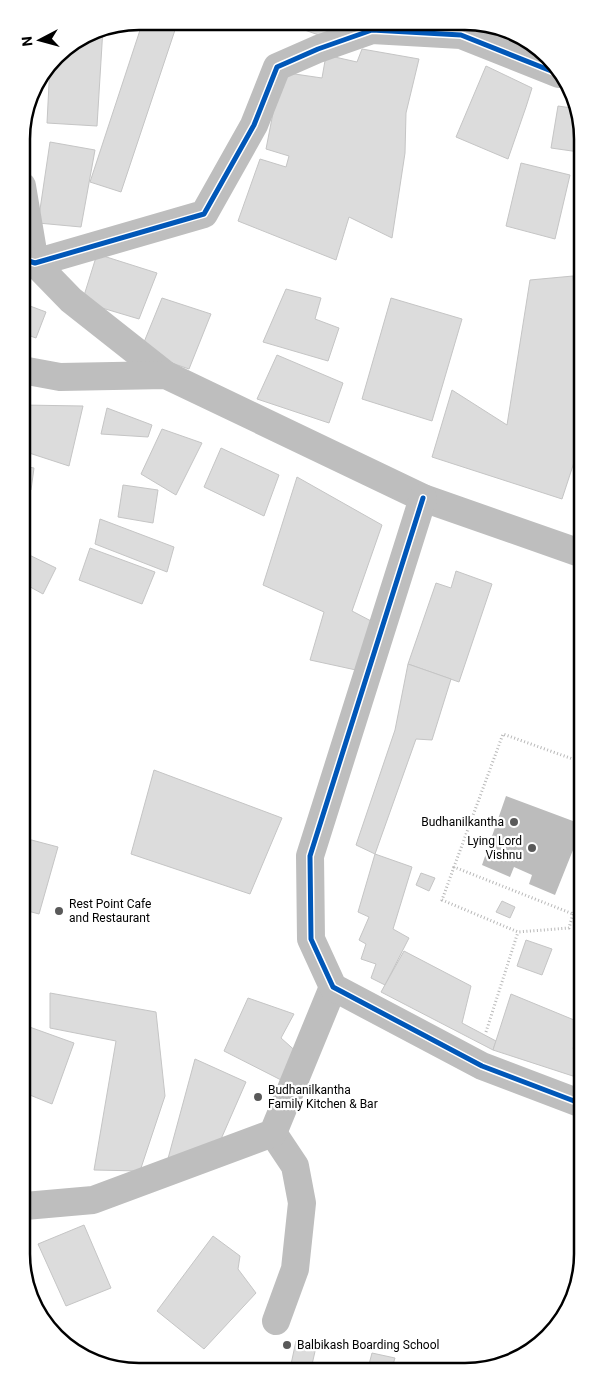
<svg xmlns="http://www.w3.org/2000/svg" width="604" height="1393" font-family="Roboto,sans-serif">
	<rect width="100%" height="100%" fill="#fff"/>
	<polygon fill="#bcbcbc" points="506,796 581,824 581,830 555,895 529,884 532,875 514,867 510,877 482,865"/>
	<g fill="#dcdcdc" stroke="#c5c5c5">
		<polygon points="143,21 178,21 121,192 90,182"/>
		<polygon points="282,22 336,22 330,39"/>
		<polygon points="103,28 97,126 47,123 50,64 61,51 94,30"/>
		<polygon points="504,32 529,45 503,36"/>
		<polygon points="362,49 419,59 406,113 405,153 392,238 349,217 336,260 238,221 260,159 286,167 289,156 266,149 281,72 322,78 326,55 357,62"/>
		<polygon points="486,66 532,88 526,107 508,159 456,137"/>
		<polygon points="558,106 579,109 579,152 551,148"/>
		<polygon points="50,142 95,150 81,227 38,223"/>
		<polygon points="521,163 570,175 555,239 506,226"/>
		<polygon points="97,254 157,273 139,319 82,302"/>
		<polygon points="573,276 580,350 580,444 562,499 432,457 452,390 507,425 530,280"/>
		<polygon points="286,289 321,298 315,319 339,328 328,361 263,342"/>
		<polygon points="162,298 211,314 189,369 140,352"/>
		<polygon points="391,298 462,319 432,421 362,399"/>
		<polygon points="22,303 46,312 36,338 22,333"/>
		<polygon points="277,355 343,383 329,423 257,399"/>
		<polygon points="22,405 83,406 69,466 23,451"/>
		<polygon points="107,408 152,425 148,437 101,434"/>
		<polygon points="162,429 202,443 176,495 141,474"/>
		<polygon points="221,448 279,475 264,516 204,487"/>
		<polygon points="23,466 34,468 31,490 23,489"/>
		<polygon points="297,477 382,525 352,611 373,622 356,670 310,660 324,612 263,585"/>
		<polygon points="123,485 158,490 153,523 118,517"/>
		<polygon points="100,519 174,547 167,572 95,544"/>
		<polygon points="90,548 155,572 142,604 79,580"/>
		<polygon points="23,552 56,568 43,594 23,583"/>
		<polygon points="456,571 492,584 459,682 408,664 436,583 451,588"/>
		<polygon points="408,664 451,679 432,740 416,739 375,854 356,845 395,730"/>
		<polygon points="154,770 282,818 250,894 131,854"/>
		<polygon points="24,838 58,847 39,914 24,910"/>
		<polygon points="375,854 412,867 393,929 409,938 385,985 371,978 376,964 361,959 366,944 359,940 369,917 358,912"/>
		<polygon points="421,873 435,878 429,891 416,885"/>
		<polygon points="502,901 515,907 510,918 496,912"/>
		<polygon points="526,940 552,949 542,975 517,966"/>
		<polygon points="404,951 471,986 462,1023 496,1041 493,1050 381,992"/>
		<polygon points="50,993 156,1012 165,1096 140,1171 94,1170 116,1041 50,1028"/>
		<polygon points="511,994 579,1022 573,1049 582,1052 582,1079 493,1050"/>
		<polygon points="248,998 294,1014 281,1038 300,1055 285,1082 224,1051"/>
		<polygon points="24,1025 74,1043 52,1104 25,1093"/>
		<polygon points="195,1059 246,1082 218,1146 166,1166"/>
		<polygon points="582,1210 582,1229 577,1228"/>
		<polygon points="84,1225 111,1288 66,1306 38,1244"/>
		<polygon points="213,1236 240,1256 238,1269 256,1293 204,1349 157,1311"/>
		<polygon points="296,1341 316,1347 311,1369 290,1369"/>
		<polygon points="372,1353 395,1358 392,1368 368,1368"/>
	</g>
	<g fill="none" stroke-linecap="round" stroke-linejoin="round">
		<g stroke="#b8b8b8" stroke-width="3" stroke-dasharray="1 2.5" stroke-linecap="butt">
			<polyline points="581,762 503,734 454,867 573,914 581,894"/>
			<polyline points="454,867 442,900 518,932 569,928 573,914"/>
			<polyline points="486,1032 518,932"/>
		</g>
		<g stroke="#bebebe" stroke-width="28">
			<polyline points="35,263 204,214 254,125 277,67 318,49 372,30 461,35 559,74"/>
			<polyline points="273,1133 295,1166 302,1203 295,1269 276,1321"/>
			<polyline points="25,1206 93,1200 273,1133 333,987"/>
		</g>
		<g stroke="#bebebe" stroke-width="28">
			<polyline points="22,186 35,263"/>
			<polyline points="22,259 35,263 71,300 166,375"/>
			<polyline points="22,370 60,377 166,375 423,498 580,553"/>
			<polyline points="423,498 310,856 311,939 333,987 482,1066 582,1104"/>
		</g>
		<defs>
			<g id="cycleway">
				<polyline points="22,259 35,263 204,214 254,125 277,67 318,49 372,30 461,35 559,74"/>
				<polyline points="423,498 310,856 311,939 333,987 482,1066 582,1104"/>
			</g>
		</defs>
		<use href="#cycleway" stroke="#fff" stroke-width="8"/>
		<use href="#cycleway" stroke="#0057b8" stroke-width="5"/>
	</g>
	<g fill="#595959" stroke="#fff" stroke-width="2">
		<circle cx="514" cy="822" r="5"/>
		<circle cx="532" cy="848" r="5"/>
		<circle cx="59" cy="911" r="5"/>
		<circle cx="258" cy="1097" r="5"/>
		<circle cx="287" cy="1345" r="5"/>
	</g>
	<g text-anchor="middle" stroke-width="4.5" stroke-linejoin="round" paint-order="stroke">
		<g font-size="12" fill="#000" stroke="#fff" text-anchor="start">
			<text x="504" y="826" text-anchor="end">Budhanilkantha</text>
			<text x="522" y="845" text-anchor="end">Lying Lord<tspan x="522" dy="14">Vishnu</tspan></text>
			<text x="69" y="908">Rest Point Cafe<tspan x="69" dy="14">and Restaurant</tspan></text>
			<text x="268" y="1094">Budhanilkantha<tspan x="268" dy="14">Family Kitchen &amp; Bar</tspan></text>
			<text x="297" y="1349">Balbikash Boarding School</text>
		</g>
	</g>
	<path d="M0 0H604V1393H0ZM139 30H465A109 109 0 0 1 574 139V1254A109 109 0 0 1 465 1363H139A109 109 0 0 1 30 1254V139A109 109 0 0 1 139 30Z" fill="#fff" fill-rule="evenodd"/>
	<path fill="none" stroke="#000" stroke-width="2.5" d="M139 30H465A109 109 0 0 1 574 139V1254A109 109 0 0 1 465 1363H139A109 109 0 0 1 30 1254V139A109 109 0 0 1 139 30Z"/>
	<g transform="translate(40 40) rotate(264)" stroke="#ffffff" stroke-width="4" paint-order="stroke">
	<path d="M0-4L9 19L0 12L-9 19Z" fill="#000000"/>
	<text y="-8" font-size="14" font-weight="bold" text-anchor="middle" fill="#000000">N</text>
	</g>
</svg>
